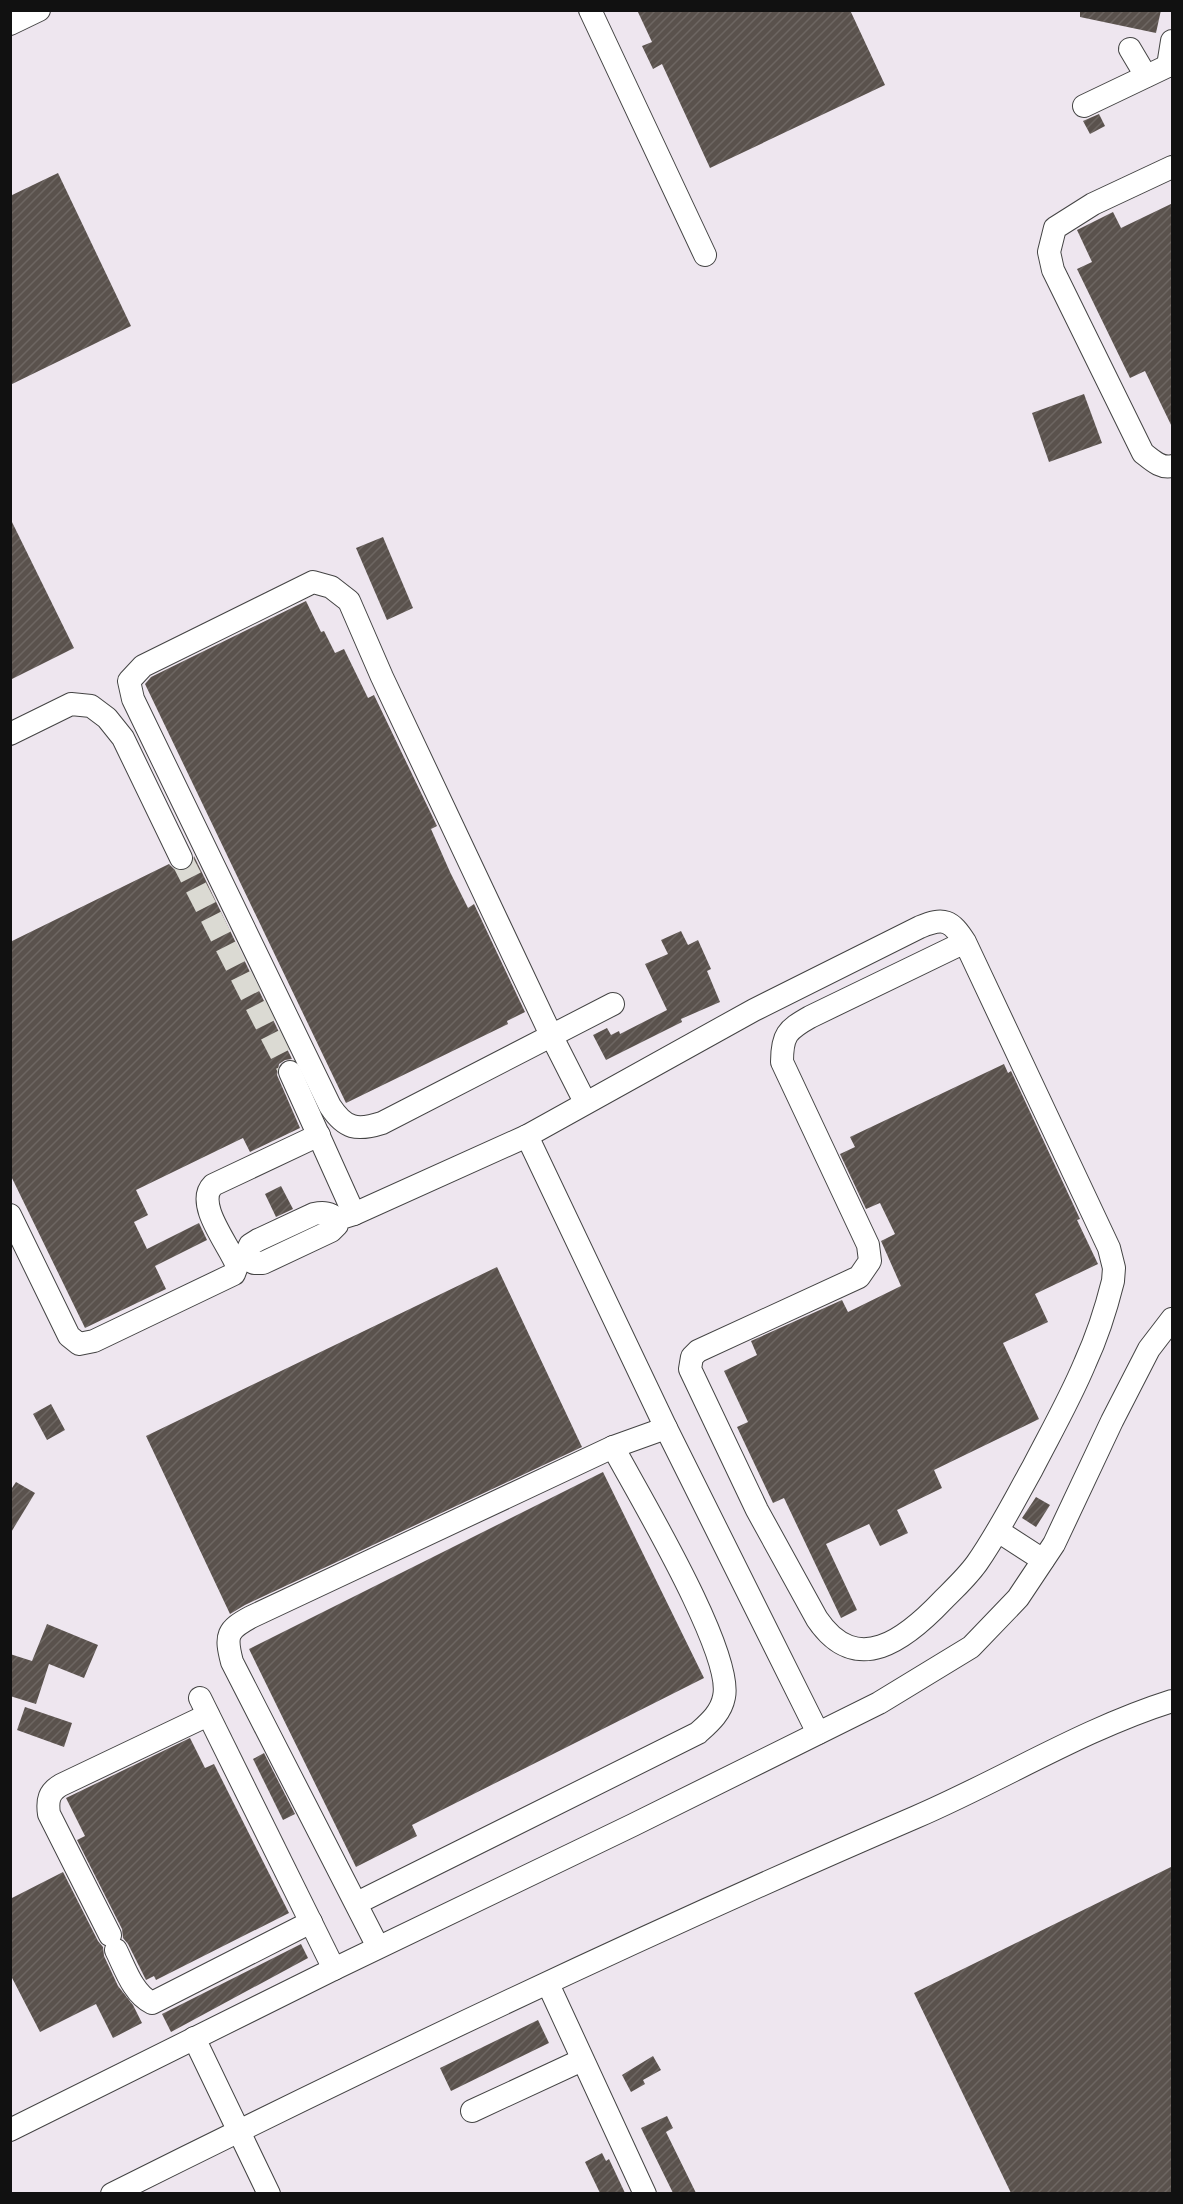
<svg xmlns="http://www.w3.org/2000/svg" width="1183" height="2204" font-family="'Source Serif 4',serif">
	<defs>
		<pattern id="building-hatch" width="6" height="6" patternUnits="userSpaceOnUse" patternTransform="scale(1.5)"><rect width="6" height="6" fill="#5a524d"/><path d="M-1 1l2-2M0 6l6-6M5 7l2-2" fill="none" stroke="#6d6662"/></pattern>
	</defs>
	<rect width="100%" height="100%" fill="#fffdf5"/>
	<rect fill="#eee6ef" x="11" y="11" width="1161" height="2182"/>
	<g fill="url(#building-hatch)">
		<polygon points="637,10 850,10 885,85 710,168 662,64 653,69 642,46 652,42"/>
		<polygon points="1080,10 1161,10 1156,33 1080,17"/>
		<polygon points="1099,114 1105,126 1090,134 1083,121"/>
		<polygon points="58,173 131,326 10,385 10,196"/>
		<polygon points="1173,203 1173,429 1145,371 1130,378 1077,269 1092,262 1077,230 1113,212 1121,228"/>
		<polygon points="1084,394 1102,443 1049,462 1032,413"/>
		<polygon points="10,518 74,648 10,680"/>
		<polygon points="383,537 413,608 387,620 356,548"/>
		<polygon points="306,601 321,632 324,631 335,653 344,649 368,698 374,695 437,826 431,829 450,872 468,908 474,904 525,1012 507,1021 508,1024 346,1103 145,684 151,677"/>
		<polygon points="194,856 292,1059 285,1060 279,1064 277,1075 300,1128 250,1152 243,1138 136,1190 148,1215 134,1222 147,1249 199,1223 207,1240 155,1266 166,1289 85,1328 10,1174 10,942 169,864 174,869 186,870 192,865"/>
		<polygon points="681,931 688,945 698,940 711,969 707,971 720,1002 681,1019 682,1022 606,1060 593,1035 607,1028 611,1035 619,1031 620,1034 667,1010 645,964 668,954 661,940"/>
		<polygon points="1004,1064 1008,1073 1011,1071 1080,1219 1077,1220 1098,1264 1035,1294 1048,1322 1003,1343 1039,1419 934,1470 942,1488 897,1510 908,1533 880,1546 869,1524 826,1544 857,1610 841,1618 784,1498 773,1503 737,1427 748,1422 724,1371 757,1355 751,1341 842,1300 848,1312 901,1286 881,1241 895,1234 880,1203 866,1209 840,1154 855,1147 850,1137"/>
		<polygon points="281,1186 293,1209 276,1217 265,1194"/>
		<polygon points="497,1267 582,1447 245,1605 230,1614 146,1436"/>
		<polygon points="51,1404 65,1430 47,1440 33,1414"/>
		<polygon points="603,1472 704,1678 412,1825 417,1836 356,1867 249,1649"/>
		<polygon points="16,1482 35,1493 10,1534 10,1491"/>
		<polygon points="1036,1497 1050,1505 1036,1527 1022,1518"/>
		<polygon points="47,1624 98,1645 84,1678 49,1664 36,1704 10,1696 10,1654 32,1661"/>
		<polygon points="25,1707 72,1723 64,1747 17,1730"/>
		<polygon points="190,1738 205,1768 214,1764 289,1913 156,1980 154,1976 146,1980 128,1944 123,1938 122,1929 77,1840 85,1836 66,1798"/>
		<polygon points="264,1753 295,1814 283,1820 253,1759"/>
		<polygon points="1173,1866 1173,2193 1011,2193 914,1993"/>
		<polygon points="63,1872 98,1941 103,1947 104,1956 118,1986 133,2005 142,2023 113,2038 96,2004 40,2032 10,1974 10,1899"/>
		<polygon points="301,1944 308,1958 171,2032 162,2014"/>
		<polygon points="538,2020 549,2043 451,2091 440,2068"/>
		<polygon points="653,2056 661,2070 643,2080 645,2084 631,2092 622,2075"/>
		<polygon points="667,2116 673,2128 666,2132 696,2193 673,2193 641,2128"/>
		<polygon points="602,2153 606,2161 609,2159 625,2193 600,2193 585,2162"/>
	</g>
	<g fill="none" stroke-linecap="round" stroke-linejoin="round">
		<polyline stroke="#dbdad3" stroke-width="22" stroke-dasharray="22 11" stroke-linecap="butt" points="181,858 290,1072"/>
		<defs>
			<g id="minor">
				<polyline points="590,10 705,255"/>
				<polyline points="10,24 39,10"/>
				<polyline points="1130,49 1146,76"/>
				<polyline points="1168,66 1172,41"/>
				<polyline points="1084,106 1172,64"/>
				<path d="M1172,167L1093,204L1055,228L1049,252L1053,270L1143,453C1152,460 1161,469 1172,466"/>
				<polyline points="10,734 71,704 91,706 107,718 123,738 181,858"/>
				<path d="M585,1102L551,1035L382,677L349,601L331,587L313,582L143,666L129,681L133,699L330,1106C345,1129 357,1131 382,1123L613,1004"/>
				<polyline points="527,1136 666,1428 818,1733"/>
				<path d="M354,1214L527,1136L754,1010L920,927C944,917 951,920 965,942L1109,1248L1114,1268L1113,1281C1106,1309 1097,1337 1085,1363C1070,1399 1050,1434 1032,1469C1014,1501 998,1533 977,1563C967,1577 954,1589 943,1600C906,1639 857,1678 817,1619L757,1510L690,1369L692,1357L698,1351L859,1277L870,1261L868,1245L782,1062C782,1035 787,1030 810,1017L965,942"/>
				<path d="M10,1215L69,1336L79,1344L94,1341L234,1274L237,1266C230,1246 194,1204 213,1185L319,1135"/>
				<polyline points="244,1258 254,1263 263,1263 331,1231 337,1225 338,1219 354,1214 290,1072"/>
				<path d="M236,1262L244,1258L250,1245L258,1240L314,1214C324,1212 330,1213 338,1219"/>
				<polyline points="998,1531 1043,1560"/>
				<polyline points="200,1698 334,1969"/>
				<path d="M357,1903L698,1733C709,1723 721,1713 724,1697C734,1653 637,1492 613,1447"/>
				<path d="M110,1935L49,1814C47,1800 49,1792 61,1785L208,1715"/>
				<path d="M378,1947L232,1662C225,1635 227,1630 251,1617L613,1447L666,1428"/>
				<path d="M116,1950C125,1968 133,1994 152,2003L311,1922"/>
				<polyline points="548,1984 645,2194"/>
				<polyline points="194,2038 269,2194"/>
				<polyline points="472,2111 582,2060"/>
				<polyline points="10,2130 334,1969 633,1825 879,1703 971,1647 1018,1598 1054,1544 1112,1421 1149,1349 1172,1319"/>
				<path d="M112,2194C376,2062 644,1934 916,1817C1002,1780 1083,1729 1172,1701"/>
			</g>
		</defs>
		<use href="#minor" stroke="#444" stroke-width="24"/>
		<use href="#minor" stroke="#fff" stroke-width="22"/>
	</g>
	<rect width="1183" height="2204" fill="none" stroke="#111111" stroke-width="24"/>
</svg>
